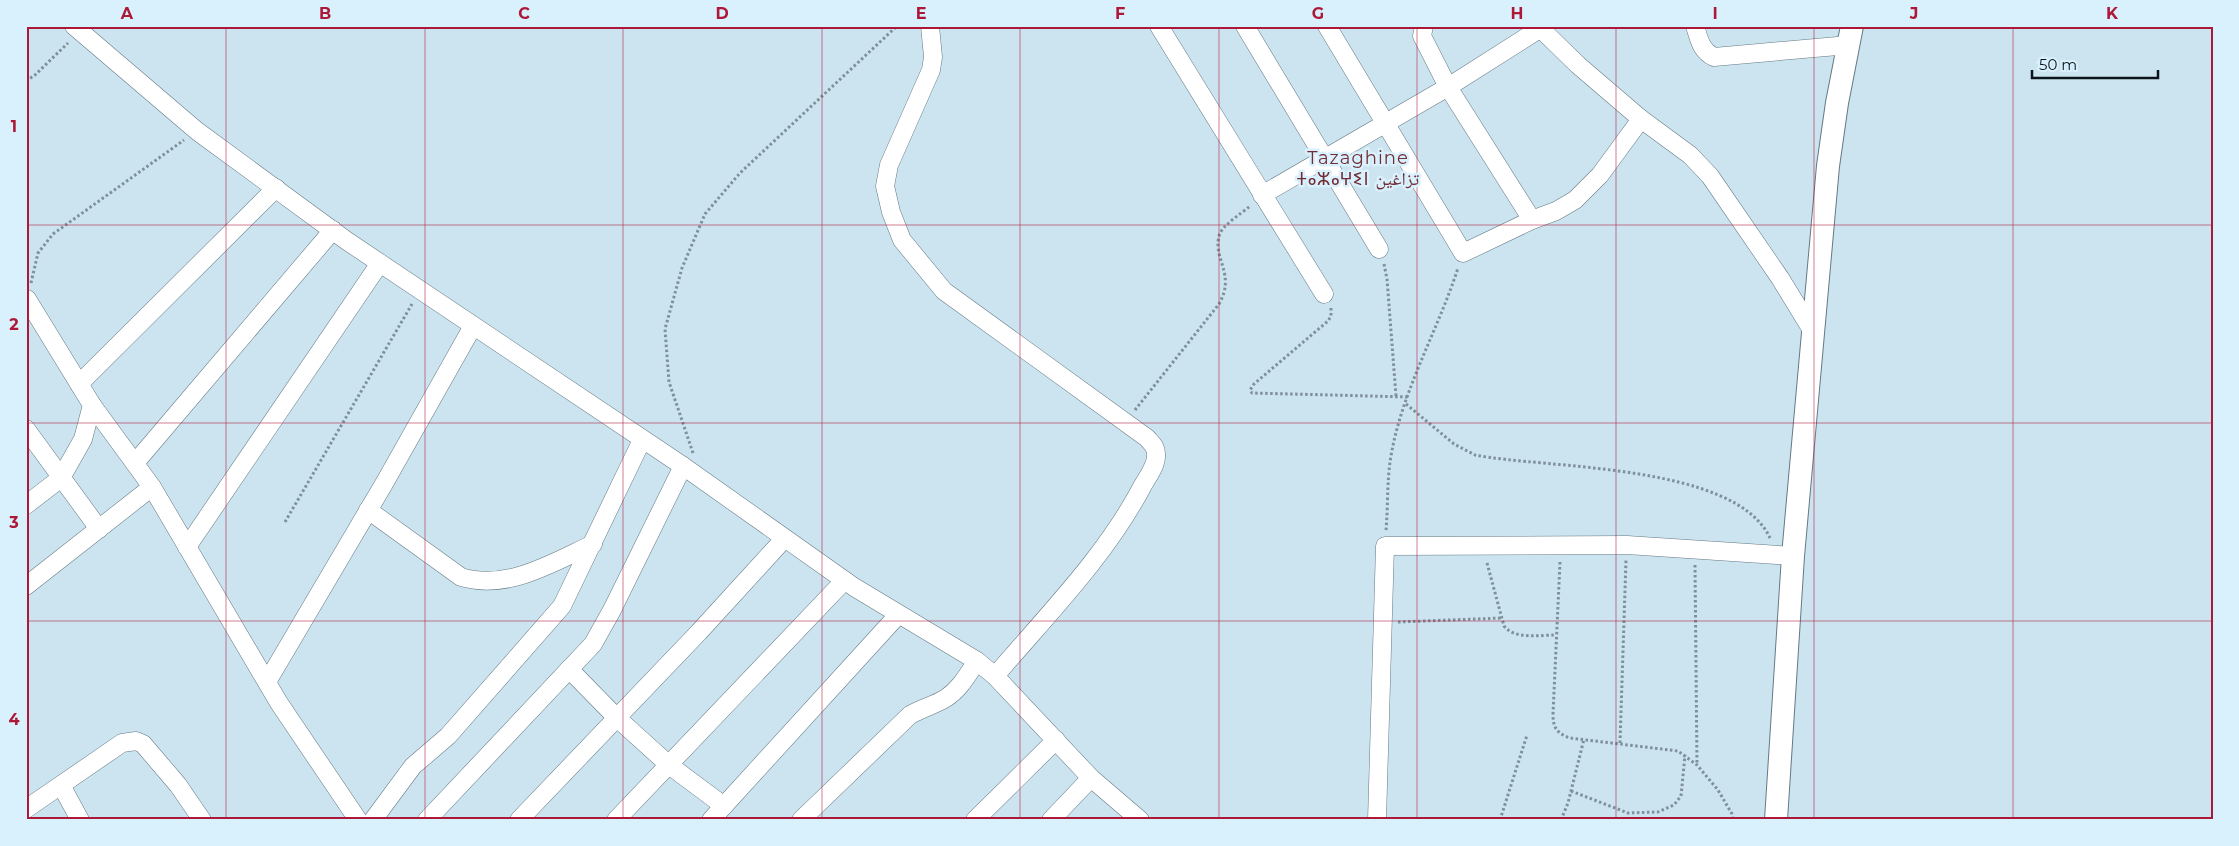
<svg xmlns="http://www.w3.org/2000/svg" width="2239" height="846" font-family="Montserrat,'Noto Naskh Arabic','Noto Sans Tifinagh',sans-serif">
	<rect width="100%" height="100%" fill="#cce4f0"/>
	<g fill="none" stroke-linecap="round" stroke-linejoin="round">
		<defs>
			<g id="minor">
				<polyline points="74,26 197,131 347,241 683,466 854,587 977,661 995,676 1091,778 1140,820"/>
				<path d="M930,26L933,57L931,70L889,165L885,186L891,212L902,240L944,291L1147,438C1151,443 1156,446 1156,454C1157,465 1148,476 1143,485C1106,556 1047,615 995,676"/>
				<polyline points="1159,26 1324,294"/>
				<polyline points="1245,26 1379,249"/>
				<polyline points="1327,26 1463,253 1532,220 1556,211 1575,200 1600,175 1641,119"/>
				<polyline points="1424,26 1422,36 1448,87 1532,220"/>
				<polyline points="1538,26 1578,65 1641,119 1690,155 1710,176 1780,278 1813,332"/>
				<path d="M1695,26C1699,39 1701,51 1714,57L1849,45"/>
				<polyline points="1262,195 1448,87 1541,28"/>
				<polyline points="27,299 92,405 152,487 279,703 358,820"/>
				<polyline points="79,384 276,188"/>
				<polyline points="26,429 99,529"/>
				<polyline points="135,463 333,230"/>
				<polyline points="26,505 61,478 83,439 92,405"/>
				<path d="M368,510L461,577C507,591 552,563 593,544"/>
				<polyline points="187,547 380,263"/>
				<polyline points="26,586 152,487"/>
				<polyline points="569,669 617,718 669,765 724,806"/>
				<polyline points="267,682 385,482 473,326"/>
				<polyline points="61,785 80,820"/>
				<polyline points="26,809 122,743 136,741 143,744 178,785 202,820"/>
				<polyline points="373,820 413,766 448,736 562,606 642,440"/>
				<polyline points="427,820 593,644 612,610 683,466"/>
				<polyline points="519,820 699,632 784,539"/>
				<polyline points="616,820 844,581"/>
				<polyline points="711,820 898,615"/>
				<path d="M801,820L910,715C922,708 935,705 946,698C960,689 968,674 977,661"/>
				<polyline points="975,820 1056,740"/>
				<polyline points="1051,820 1091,778"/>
				<polyline points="1377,820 1385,546 1627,545 1793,556"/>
			</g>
			<polyline id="tertiary" points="1776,820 1793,556 1828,166 1837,103 1852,26"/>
		</defs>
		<use href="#minor" stroke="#647984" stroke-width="19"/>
		<use href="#tertiary" stroke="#647984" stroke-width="24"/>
		<g stroke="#7e9099" stroke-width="3" stroke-dasharray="2.5 2.5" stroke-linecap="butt">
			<polyline points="26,81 35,75 68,43"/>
			<polyline points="1384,264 1387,279 1396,396"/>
			<polyline points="31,283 38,253 53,234 184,140"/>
			<polyline points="1331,308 1331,316 1328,321 1254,384 1250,390 1252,393 1409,397"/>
			<path d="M1406,404L1454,444L1475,455C1547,469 1735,463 1770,538"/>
			<path d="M1135,410L1219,304C1236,274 1213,260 1219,236C1222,225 1241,214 1250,206"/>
			<polyline points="693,453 669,382 665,329 682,268 705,214 740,173 897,26"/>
			<polyline points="285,522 412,304"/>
			<path d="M1386,530C1388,508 1387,484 1390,462C1400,394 1437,333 1458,268"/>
			<path d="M1560,562L1553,714C1553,727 1556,733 1570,738L1678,751L1697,765L1718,790L1732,814L1733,820"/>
			<path d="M1487,563L1504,626C1515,640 1540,635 1556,635"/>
			<polyline points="1695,565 1697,765"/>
			<polyline points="1398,622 1502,618"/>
			<polyline points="1620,743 1626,560"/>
			<polyline points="1571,791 1628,813 1658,812 1674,805 1681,796 1685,755"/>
			<polyline points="1500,820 1527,735"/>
			<polyline points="1561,820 1568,803 1584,739"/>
		</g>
		<use href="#minor" stroke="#fff" stroke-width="18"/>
		<use href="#tertiary" stroke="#fff" stroke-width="22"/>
	</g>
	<path fill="none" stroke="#ad1838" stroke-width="1" stroke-opacity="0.55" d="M226,26V820M425,26V820M623,26V820M822,26V820M1020,26V820M1219,26V820M1417,26V820M1616,26V820M1814,26V820M2013,26V820M26,225H2213M26,423H2213M26,621H2213"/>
	<g text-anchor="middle" stroke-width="5" stroke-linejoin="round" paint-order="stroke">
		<g font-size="18" letter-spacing="1" fill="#732c33" stroke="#d9f1fd">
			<text x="1358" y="164">Tazaghine<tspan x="1358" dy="21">ⵜⴰⵣⴰⵖⵉⵏ تزاغين</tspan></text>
		</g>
	</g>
	<rect width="2239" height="846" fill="none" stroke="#d9f1fd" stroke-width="55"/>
	<path d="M2032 70v8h126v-8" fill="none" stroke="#0b1418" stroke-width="2.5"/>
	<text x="2039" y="70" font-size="15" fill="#0b1418" stroke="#d9f1fd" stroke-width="4" paint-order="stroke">50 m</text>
	<rect x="28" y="28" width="2184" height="790" fill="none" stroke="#ad1838" stroke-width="2"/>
	<g font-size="16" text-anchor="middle" font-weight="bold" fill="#ad1838">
		<text x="127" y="19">A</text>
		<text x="325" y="19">B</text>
		<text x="524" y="19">C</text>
		<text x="722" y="19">D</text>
		<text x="921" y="19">E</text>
		<text x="1120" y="19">F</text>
		<text x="1318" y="19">G</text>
		<text x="1517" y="19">H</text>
		<text x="1715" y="19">I</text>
		<text x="1914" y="19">J</text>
		<text x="2112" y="19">K</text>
		<text x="14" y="132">1</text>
		<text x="14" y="330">2</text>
		<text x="14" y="528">3</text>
		<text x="14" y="725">4</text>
	</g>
</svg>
